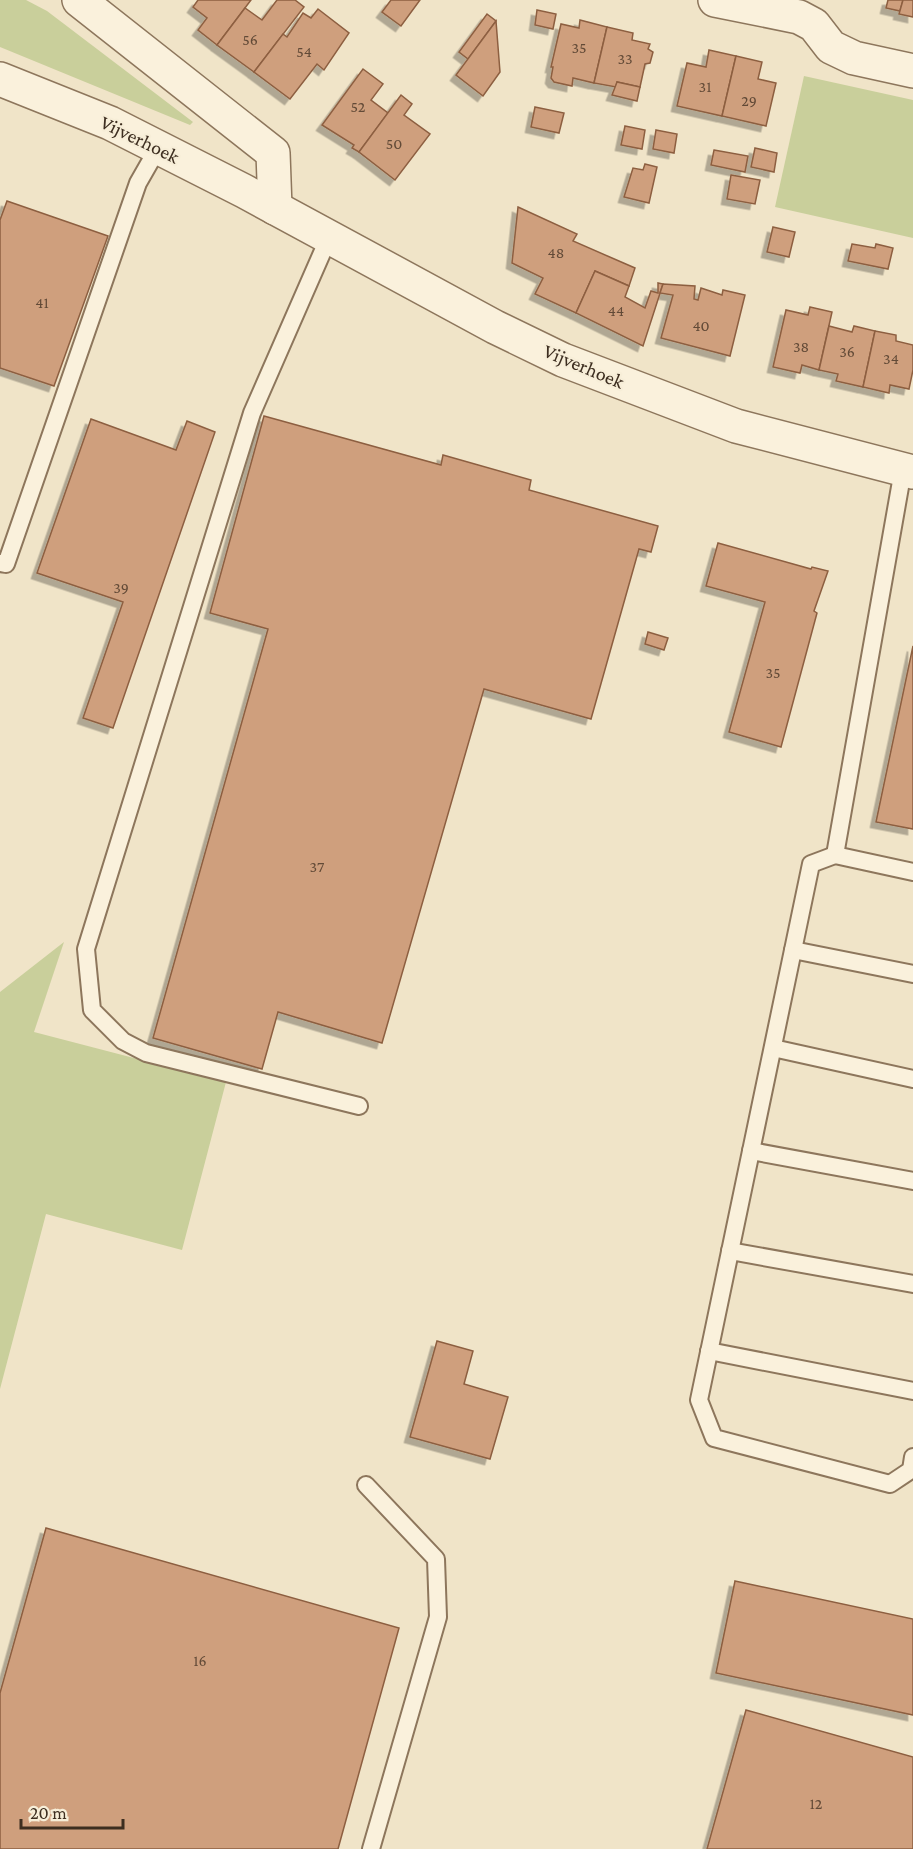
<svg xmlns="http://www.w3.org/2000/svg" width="913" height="1849" font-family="'Crimson Pro',serif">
	<defs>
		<filter id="shadow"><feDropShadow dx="-5.5" dy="5.5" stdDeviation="0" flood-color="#0004"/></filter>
	</defs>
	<rect width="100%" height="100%" fill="#f0e4c8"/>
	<g fill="#c9cf9b">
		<polygon points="0,0 26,0 47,11 193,122 190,125 0,47"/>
		<polygon points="804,76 913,100 913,238 775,207"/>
		<polygon points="64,942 34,1032 226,1082 182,1250 46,1214 0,1389 0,992"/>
	</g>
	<g fill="#cf9f7d" stroke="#8d5f41" stroke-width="1.5" filter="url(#shadow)">
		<polygon points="198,0 251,0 217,45 198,30 207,18 193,7"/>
		<polygon points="277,0 295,0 304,7 254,72 217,45 245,8 262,20"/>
		<polygon points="391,0 420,0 401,26 382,12"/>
		<polygon points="888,0 903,0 900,11 886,8"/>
		<polygon points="903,0 913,0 913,17 899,14"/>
		<polygon points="318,9 349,33 324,70 317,64 290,99 254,72 283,34 287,37 303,13 311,18"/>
		<polygon points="537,10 556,14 553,29 535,25"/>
		<polygon points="487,14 496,21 468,59 459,52"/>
		<polygon points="580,20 607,27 594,83 573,78 572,86 554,82 551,78 553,67 551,67 561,24 579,28"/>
		<polygon points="496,21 500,72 483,96 456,75"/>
		<polygon points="607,27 633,33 632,40 650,44 648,49 653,52 650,63 645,64 640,87 617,82 616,87 594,83"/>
		<polygon points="709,50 736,56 722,116 677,106 687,63 706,67"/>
		<polygon points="736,56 762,62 758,79 776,83 766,126 722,116"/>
		<polygon points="363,69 383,84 371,100 388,113 359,152 352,148 354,145 322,125"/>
		<polygon points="617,82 640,87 637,101 612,95"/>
		<polygon points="401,95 412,104 404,115 430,134 395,180 359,152"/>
		<polygon points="535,107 564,113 559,133 531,127"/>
		<polygon points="625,126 645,130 642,149 621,145"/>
		<polygon points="656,130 677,134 674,153 653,149"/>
		<polygon points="755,148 777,153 774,172 751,167"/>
		<polygon points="714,150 748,156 745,172 711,165"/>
		<polygon points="645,164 657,167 649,203 624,197 633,168 643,170"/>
		<polygon points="731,175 760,180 755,204 727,199"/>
		<polygon points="7,201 108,236 54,386 0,368 0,220"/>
		<polygon points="518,207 577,234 573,241 635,268 629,286 595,271 576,313 535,294 543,278 512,263"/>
		<polygon points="773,227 795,232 789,257 767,252"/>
		<polygon points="852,244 875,248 876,244 893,248 888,269 848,261"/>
		<polygon points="595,271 629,286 625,297 645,308 651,291 658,293 658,283 663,284 643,346 576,313"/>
		<polygon points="663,284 695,286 694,299 698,300 701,288 722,295 723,290 745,295 730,356 661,338 673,295 660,293"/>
		<polygon points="810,307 832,312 819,370 802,365 800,373 773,367 786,310 808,315"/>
		<polygon points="829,326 852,332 854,326 875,331 863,387 836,381 838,374 819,370"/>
		<polygon points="875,331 896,335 896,341 913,345 913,370 909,389 890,385 889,393 863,387"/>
		<polygon points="264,416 441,465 443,455 531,480 529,490 658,526 651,552 639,549 591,719 484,689 382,1043 278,1012 262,1069 153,1038 268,629 210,613"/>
		<polygon points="91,419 176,450 187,421 215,432 113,728 83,718 123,602 37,573"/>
		<polygon points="718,543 811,569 812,567 828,571 814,611 817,613 781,747 729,732 765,602 706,586"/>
		<polygon points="648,632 668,638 664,650 645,644"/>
		<polygon points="913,646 913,829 876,822"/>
		<polygon points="437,1341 473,1351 464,1384 508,1397 490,1459 410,1437"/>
		<polygon points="46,1528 399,1628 338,1849 0,1849 0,1693"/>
		<polygon points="735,1581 913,1619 913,1715 716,1673"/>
		<polygon points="746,1710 913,1757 913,1849 707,1849"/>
	</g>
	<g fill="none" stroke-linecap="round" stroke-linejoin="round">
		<defs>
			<g id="lane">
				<polyline points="329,237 252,413 86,949 92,1010 123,1041 146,1053 359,1106"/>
				<polyline points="0,563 6,564 138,183 158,148"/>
				<polyline points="835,855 903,470"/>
				<polyline points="913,872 835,855 811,864 699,1400 714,1438 890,1484 911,1470 913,1457"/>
				<polyline points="793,950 913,974"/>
				<polyline points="773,1048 913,1079"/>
				<polyline points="751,1151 913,1181"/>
				<polyline points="730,1251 913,1284"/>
				<polyline points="709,1351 913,1391"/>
				<polyline points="366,1485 436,1559 438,1617 371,1849"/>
			</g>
			<g id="street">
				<polyline points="79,0 273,153 275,208"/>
				<polyline points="715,0 799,17 814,25 831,47 854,58 913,71"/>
				<polyline points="0,79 110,123 244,191 495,327 563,360 736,426 913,472"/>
			</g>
		</defs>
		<use href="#lane" stroke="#8d765c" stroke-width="20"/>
		<use href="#street" stroke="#8d765c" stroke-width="36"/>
		<use href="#lane" stroke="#faf1dc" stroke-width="16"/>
		<use href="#street" stroke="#faf1dc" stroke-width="33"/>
	</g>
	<g text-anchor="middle" stroke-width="4.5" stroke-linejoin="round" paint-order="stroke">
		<g font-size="16" fill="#624a37">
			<text x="250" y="45">56</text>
			<text x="579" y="53">35</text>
			<text x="304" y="57">54</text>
			<text x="625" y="64">33</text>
			<text x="705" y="92">31</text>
			<text x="749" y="106">29</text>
			<text x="358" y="112">52</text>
			<text x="394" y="149">50</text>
			<text x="556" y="258">48</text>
			<text x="42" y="308">41</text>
			<text x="616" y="316">44</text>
			<text x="701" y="331">40</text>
			<text x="801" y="352">38</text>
			<text x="847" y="357">36</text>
			<text x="891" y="364">34</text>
			<text x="121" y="593">39</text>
			<text x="773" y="678">35</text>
			<text x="317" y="872">37</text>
			<text x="200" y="1666">16</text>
			<text x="816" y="1809">12</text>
		</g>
		<g font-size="20" fill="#3d2e20" stroke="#f7eed8">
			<text transform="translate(140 139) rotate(26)" y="7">Vijverhoek</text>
			<text transform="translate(584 366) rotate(23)" y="7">Vijverhoek</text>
		</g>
	</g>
	<path d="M21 1819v9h102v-9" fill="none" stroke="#3d2e20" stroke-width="3"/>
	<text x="30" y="1819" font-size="18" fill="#3d2e20" stroke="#f7eed8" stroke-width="4.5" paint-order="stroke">20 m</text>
</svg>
